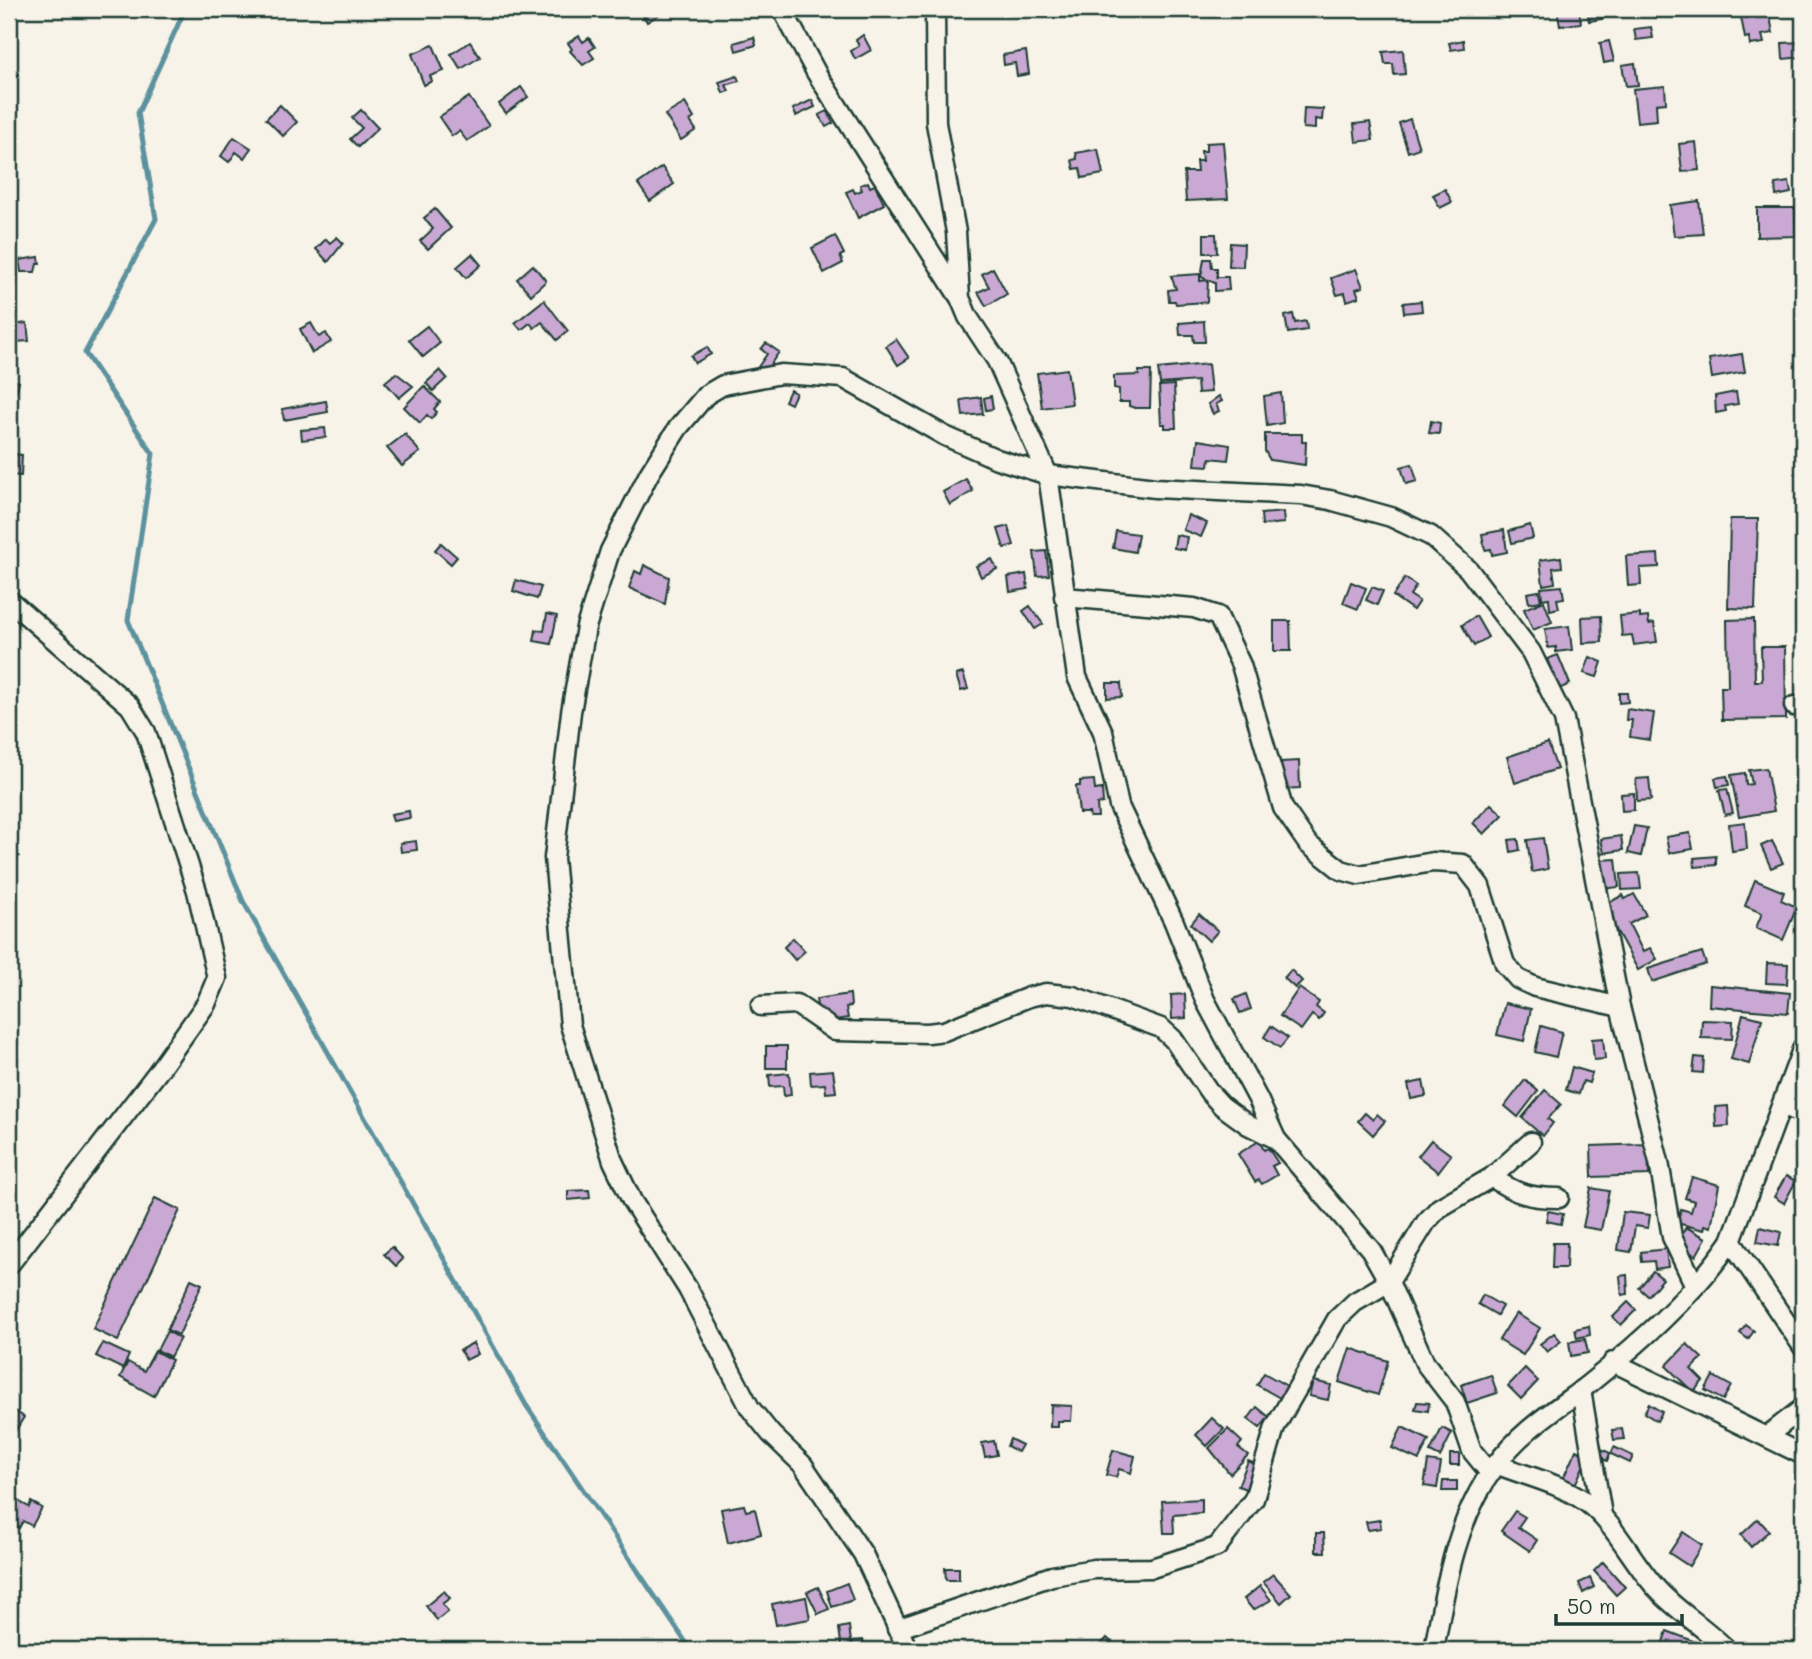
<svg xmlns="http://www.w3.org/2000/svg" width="1812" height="1659" font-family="Mali,sans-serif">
	<rect width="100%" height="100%" fill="#f7f3e8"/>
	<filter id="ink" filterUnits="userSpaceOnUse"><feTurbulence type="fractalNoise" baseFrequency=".0143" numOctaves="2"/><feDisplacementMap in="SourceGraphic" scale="14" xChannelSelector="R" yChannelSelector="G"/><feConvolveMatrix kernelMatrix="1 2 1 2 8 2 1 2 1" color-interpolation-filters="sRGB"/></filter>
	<g filter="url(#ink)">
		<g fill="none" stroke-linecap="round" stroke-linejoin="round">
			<polyline stroke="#5b919e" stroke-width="5" points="180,9 182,16 138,113 156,219 85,353 153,454 128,620 243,901 526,1405 691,1650"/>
		</g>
		<g fill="#c9a8d3" stroke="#1f3d34" stroke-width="2">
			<polygon points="640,9 661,9 663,12 647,22"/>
			<polygon points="1557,9 1579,9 1581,23 1560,26"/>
			<polygon points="1587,9 1600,9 1602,19 1589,21"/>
			<polygon points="1748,9 1771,9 1769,11 1773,33 1762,35 1764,43 1750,45 1749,37 1745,38 1741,17 1749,16"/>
			<polygon points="1651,27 1653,38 1636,40 1634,29"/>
			<polygon points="863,35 871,50 855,59 851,51 859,46 856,40"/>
			<polygon points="579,36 583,42 589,38 595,47 589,51 594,58 583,65 570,51 572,49 568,43"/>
			<polygon points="754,37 756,45 736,51 734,43"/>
			<polygon points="1463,40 1464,48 1451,50 1449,43"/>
			<polygon points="1609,41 1614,61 1604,63 1600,43"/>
			<polygon points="470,42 480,57 461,69 451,54"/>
			<polygon points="1803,42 1803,57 1783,59 1782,43"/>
			<polygon points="433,45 444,71 430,76 432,81 424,85 412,54"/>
			<polygon points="1403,50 1405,74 1394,75 1393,64 1385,64 1383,52"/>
			<polygon points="1026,51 1029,74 1017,76 1015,63 1004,65 1003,55"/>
			<polygon points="1635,63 1638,85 1626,86 1622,65"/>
			<polygon points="737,76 739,81 726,85 729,91 723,93 719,82"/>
			<polygon points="1665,86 1666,103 1656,104 1657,120 1637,122 1633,89"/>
			<polygon points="521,87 528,97 506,113 499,104"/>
			<polygon points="469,97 489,126 467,141 459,131 452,136 439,117"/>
			<polygon points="812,100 815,107 796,116 793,109"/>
			<polygon points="685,103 694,118 690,121 696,130 681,140 665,115"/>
			<polygon points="280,105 297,122 283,136 266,119"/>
			<polygon points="1304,108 1323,109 1322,120 1315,119 1315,129 1303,128"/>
			<polygon points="361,110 378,128 358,147 350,139 362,128 352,118"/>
			<polygon points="827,111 833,123 826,127 819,115"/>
			<polygon points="1410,119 1419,148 1408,152 1399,123"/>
			<polygon points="1370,122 1373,140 1356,142 1354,124"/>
			<polygon points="234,137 251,148 244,158 236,152 229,162 221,156"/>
			<polygon points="1223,142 1228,199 1186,201 1184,172 1197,172 1196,161 1202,161 1201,151 1206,151 1206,143"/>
			<polygon points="1696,142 1699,170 1682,172 1679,144"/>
			<polygon points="1098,149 1103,174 1082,178 1080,168 1074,169 1072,160 1077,159 1076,153"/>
			<polygon points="662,167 674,184 650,201 638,184"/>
			<polygon points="868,182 870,187 875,185 884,204 858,218 846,192 853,189 855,193 862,190 860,185"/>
			<polygon points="1789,182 1791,193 1776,196 1775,184"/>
			<polygon points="1445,189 1452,202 1440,208 1433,195"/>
			<polygon points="1699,201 1703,234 1674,236 1670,205"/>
			<polygon points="1757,208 1795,208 1796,236 1757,237"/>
			<polygon points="435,209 451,228 428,249 420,241 433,229 424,218"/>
			<polygon points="1204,234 1216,234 1217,253 1204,253"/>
			<polygon points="835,236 844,254 840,256 843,263 824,273 812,248"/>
			<polygon points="337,237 343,243 328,262 316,249 326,239 330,243"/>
			<polygon points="1230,243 1244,244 1243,267 1229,266"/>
			<polygon points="472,254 481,265 466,278 457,267"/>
			<polygon points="39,257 40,264 37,264 35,272 21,272 19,260"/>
			<polygon points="1204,259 1211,259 1212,268 1217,268 1217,277 1228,277 1229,290 1215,291 1215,283 1201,277"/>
			<polygon points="533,265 546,281 531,295 517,279"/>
			<polygon points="993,268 1007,294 986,306 978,292 989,287 982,274"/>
			<polygon points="1356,269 1363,287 1356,289 1359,297 1347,301 1345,293 1337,295 1331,278"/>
			<polygon points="1200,274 1200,281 1208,280 1207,302 1176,304 1175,301 1169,301 1168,290 1176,289 1171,276"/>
			<polygon points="544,300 568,331 557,340 542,322 534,328 530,323 521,330 515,323"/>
			<polygon points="1421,301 1422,311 1404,313 1403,303"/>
			<polygon points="1293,314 1295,323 1306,321 1307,330 1288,333 1285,316"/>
			<polygon points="1204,321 1205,342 1194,342 1193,335 1180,335 1179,323"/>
			<polygon points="27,323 29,341 15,342 13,325"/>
			<polygon points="311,323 319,337 326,333 331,342 312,353 300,329"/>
			<polygon points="427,326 440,343 423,357 409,340"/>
			<polygon points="896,339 909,358 898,365 886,346"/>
			<polygon points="766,343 779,352 765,372 758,367 767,354 761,349"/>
			<polygon points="707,347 711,354 695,363 691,356"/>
			<polygon points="1742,354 1745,372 1712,378 1709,359"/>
			<polygon points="1208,364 1211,392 1198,393 1197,381 1160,384 1158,369"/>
			<polygon points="1067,369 1072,404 1042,408 1037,373"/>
			<polygon points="440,370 447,378 433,391 426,383"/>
			<polygon points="1139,371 1151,371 1150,408 1135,408 1129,406 1129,402 1119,402 1119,389 1114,388 1114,376 1139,375"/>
			<polygon points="396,373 413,386 399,398 385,382"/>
			<polygon points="9,379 19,382 12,405 9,404"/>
			<polygon points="1174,385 1176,428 1165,428 1165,424 1161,424 1159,386"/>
			<polygon points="424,386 440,402 434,409 437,412 431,419 427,415 420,423 404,407"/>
			<polygon points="790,390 796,393 791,404 785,401"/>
			<polygon points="1736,392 1738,404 1725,406 1726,411 1716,413 1715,396"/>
			<polygon points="1281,393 1283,423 1267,426 1264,396"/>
			<polygon points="991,396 993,409 986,410 984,398"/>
			<polygon points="1219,396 1222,401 1216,404 1219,411 1213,414 1208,404"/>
			<polygon points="981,397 983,414 963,416 961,400"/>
			<polygon points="326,401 328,412 284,420 282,409"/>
			<polygon points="1431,421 1440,423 1439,434 1429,433"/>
			<polygon points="325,428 326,437 302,440 301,430"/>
			<polygon points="405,434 420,452 402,466 387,448"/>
			<polygon points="1265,434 1302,434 1302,442 1306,442 1305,465 1270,460 1265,451"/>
			<polygon points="1198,440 1230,445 1228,460 1210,458 1209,466 1195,465"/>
			<polygon points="9,442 14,443 14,454 22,455 21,476 9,475"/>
			<polygon points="1412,464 1417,481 1406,484 1401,467"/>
			<polygon points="966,479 973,491 950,505 943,492"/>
			<polygon points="1283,512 1284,523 1262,525 1261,514"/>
			<polygon points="1188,515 1207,523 1201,537 1183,530"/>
			<polygon points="1730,519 1758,519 1755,609 1728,608"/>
			<polygon points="1530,525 1533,538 1512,543 1509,531"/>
			<polygon points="1008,526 1014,545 1004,548 998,529"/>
			<polygon points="1504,530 1507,552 1492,555 1491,549 1485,550 1482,534"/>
			<polygon points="1116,531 1138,534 1135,552 1113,548"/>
			<polygon points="1176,535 1187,537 1185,550 1174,548"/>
			<polygon points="441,543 457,557 451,564 435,550"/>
			<polygon points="1046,551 1049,575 1037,576 1034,552"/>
			<polygon points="1658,554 1659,567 1640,568 1641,585 1628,586 1626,556"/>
			<polygon points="1561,557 1562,567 1553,568 1555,583 1543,585 1540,560"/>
			<polygon points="992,559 997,569 981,577 976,566"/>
			<polygon points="644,565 669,577 665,604 629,588 635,571 641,574"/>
			<polygon points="1026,574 1028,589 1010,592 1008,577"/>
			<polygon points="1405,578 1416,586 1410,595 1419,601 1413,610 1393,596"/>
			<polygon points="516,580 541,587 537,599 513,591"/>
			<polygon points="1351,582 1366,588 1358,609 1343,603"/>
			<polygon points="1562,586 1564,598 1557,599 1559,608 1550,610 1549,598 1542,599 1541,588"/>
			<polygon points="1372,587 1383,591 1377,605 1366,600"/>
			<polygon points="1539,591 1541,601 1529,603 1527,593"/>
			<polygon points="1544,601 1552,622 1533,630 1524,609"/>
			<polygon points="1030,606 1043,624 1035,629 1023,611"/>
			<polygon points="547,614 557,616 551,644 534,641 536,630 544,631"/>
			<polygon points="1640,614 1640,618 1648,617 1649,624 1654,623 1657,642 1634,645 1632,635 1622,636 1620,616"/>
			<polygon points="1476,616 1488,637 1474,646 1462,625"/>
			<polygon points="1601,616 1602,642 1583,643 1582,617"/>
			<polygon points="1754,619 1755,681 1762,681 1761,647 1785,647 1786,719 1722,720 1721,687 1728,687 1727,620"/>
			<polygon points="1274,621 1290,621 1291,651 1274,651"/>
			<polygon points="1569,626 1572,650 1556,652 1556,647 1548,648 1545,629"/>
			<polygon points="1558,655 1570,684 1559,689 1547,659"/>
			<polygon points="1590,657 1602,662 1597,677 1584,673"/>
			<polygon points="963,673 968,689 961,691 956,675"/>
			<polygon points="1107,683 1121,683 1122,697 1107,698"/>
			<polygon points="1619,693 1627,693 1628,702 1619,703"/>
			<polygon points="1627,709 1654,713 1650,740 1630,737 1632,720 1626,720"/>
			<polygon points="1548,743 1557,769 1515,783 1507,757"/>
			<polygon points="1299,761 1300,788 1282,789 1281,762"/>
			<polygon points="1766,768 1774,811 1739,817 1731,775 1745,773 1746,785 1752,784 1749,770"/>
			<polygon points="1727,776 1729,785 1717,787 1715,778"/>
			<polygon points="1649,778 1651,800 1637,801 1636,779"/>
			<polygon points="1094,780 1095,790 1102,789 1103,803 1097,804 1098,817 1090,817 1089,813 1079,813 1076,786 1080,786 1080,781"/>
			<polygon points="1727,789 1733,813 1725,815 1719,790"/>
			<polygon points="1634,793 1634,810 1622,811 1621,794"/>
			<polygon points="1491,804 1503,815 1484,834 1473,823"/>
			<polygon points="409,811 410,818 393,821 391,814"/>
			<polygon points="1745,822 1747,849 1732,851 1729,824"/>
			<polygon points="1634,826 1647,828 1641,856 1628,853"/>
			<polygon points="1690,833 1693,849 1669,853 1666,837"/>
			<polygon points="1621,836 1623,850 1604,853 1601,839"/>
			<polygon points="1543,838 1548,869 1532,872 1527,840"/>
			<polygon points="1518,839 1520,850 1511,852 1509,840"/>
			<polygon points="416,841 417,850 401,852 400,843"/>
			<polygon points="1772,841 1783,863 1771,868 1761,846"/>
			<polygon points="9,848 19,856 9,869"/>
			<polygon points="1716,856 1716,865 1695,867 1694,858"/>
			<polygon points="1616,859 1619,887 1603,889 1600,860"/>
			<polygon points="1639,873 1641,889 1622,890 1621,874"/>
			<polygon points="1755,880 1784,892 1781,900 1797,907 1783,940 1756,928 1762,913 1745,906"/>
			<polygon points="1634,894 1646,915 1629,924 1643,952 1650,948 1657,959 1638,970 1603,906 1623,895 1625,899"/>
			<polygon points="1199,914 1218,931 1209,941 1191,924"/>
			<polygon points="793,938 805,951 795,960 784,947"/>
			<polygon points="1702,952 1706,964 1652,982 1648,969"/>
			<polygon points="1767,963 1788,964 1787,984 1766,983"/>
			<polygon points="1291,970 1302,981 1295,988 1284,978"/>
			<polygon points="1710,985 1790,993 1788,1013 1709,1006"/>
			<polygon points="1299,988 1319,1002 1316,1007 1324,1013 1319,1020 1312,1015 1301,1030 1280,1016"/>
			<polygon points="850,994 851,1006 846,1007 848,1018 829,1021 819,1018 816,999"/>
			<polygon points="1185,994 1186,1018 1172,1019 1171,995"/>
			<polygon points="1246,994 1251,1009 1240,1013 1234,999"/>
			<polygon points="1505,1003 1531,1009 1524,1041 1497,1035"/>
			<polygon points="1743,1014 1762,1019 1749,1064 1731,1059"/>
			<polygon points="1702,1020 1733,1021 1732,1039 1701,1038"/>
			<polygon points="1271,1026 1288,1038 1280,1048 1264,1037"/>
			<polygon points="1541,1026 1562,1032 1556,1057 1535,1052"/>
			<polygon points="1603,1038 1605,1059 1594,1060 1592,1039"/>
			<rect x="766" y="1046" width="21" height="22"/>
			<polygon points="1695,1057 1704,1058 1703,1073 1693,1072"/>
			<polygon points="1572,1067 1592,1073 1589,1083 1583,1081 1579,1094 1566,1090"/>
			<polygon points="833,1070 836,1092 826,1093 825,1084 811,1085 810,1072"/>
			<polygon points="789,1073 791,1095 784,1096 783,1086 770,1087 769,1075"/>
			<polygon points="1525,1080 1538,1091 1518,1117 1505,1106"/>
			<polygon points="1423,1081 1426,1096 1411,1099 1408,1084"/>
			<polygon points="1545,1090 1561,1104 1548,1119 1553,1123 1543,1136 1522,1118"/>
			<polygon points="1728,1106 1729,1126 1716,1127 1715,1107"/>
			<polygon points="1365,1113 1373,1120 1377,1114 1385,1121 1373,1135 1358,1121"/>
			<polygon points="1801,1139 1803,1140 1803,1155 1794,1149"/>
			<polygon points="1431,1140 1451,1155 1438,1172 1418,1156"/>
			<polygon points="1259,1141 1264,1150 1268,1148 1278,1163 1272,1166 1277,1175 1262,1184 1259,1180 1255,1182 1238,1154"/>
			<polygon points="1648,1144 1649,1175 1592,1177 1591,1146"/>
			<polygon points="1786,1176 1796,1181 1784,1203 1774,1197"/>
			<polygon points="1692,1177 1719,1185 1711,1227 1705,1225 1704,1230 1677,1223 1681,1209 1691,1212 1694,1201 1685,1198"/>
			<polygon points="1591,1188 1609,1191 1601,1230 1583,1227"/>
			<polygon points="589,1190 590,1198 568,1200 568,1191"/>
			<polygon points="155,1198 180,1210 118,1341 93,1329"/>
			<polygon points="1548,1211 1563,1214 1561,1224 1546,1221"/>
			<polygon points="1623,1212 1650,1215 1648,1228 1635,1226 1631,1252 1618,1250"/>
			<polygon points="1686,1227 1706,1238 1696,1256 1676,1245"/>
			<polygon points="1760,1227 1781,1232 1778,1246 1757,1242"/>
			<polygon points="1553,1243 1567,1243 1566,1268 1552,1268"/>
			<polygon points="392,1247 403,1259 396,1266 384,1254"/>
			<polygon points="1666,1249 1668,1267 1655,1269 1654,1261 1642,1262 1641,1252"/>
			<polygon points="1653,1271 1663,1279 1648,1296 1639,1288"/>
			<polygon points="1627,1275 1628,1294 1622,1295 1620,1276"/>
			<polygon points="191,1279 202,1284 179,1335 167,1330"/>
			<polygon points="1483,1295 1502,1306 1497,1315 1478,1304"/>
			<polygon points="1628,1302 1636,1310 1621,1325 1613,1317"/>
			<polygon points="1516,1313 1540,1328 1523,1355 1499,1340"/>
			<polygon points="1746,1325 1754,1331 1748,1339 1740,1333"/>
			<polygon points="1589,1326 1590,1335 1577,1338 1575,1329"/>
			<polygon points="167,1331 180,1338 170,1357 157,1350"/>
			<polygon points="1554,1333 1561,1341 1547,1352 1540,1344"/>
			<polygon points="1585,1339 1588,1353 1571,1356 1569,1342"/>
			<polygon points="103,1343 129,1355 123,1369 96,1356"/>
			<polygon points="473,1343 478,1354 466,1360 460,1350"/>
			<polygon points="1687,1344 1702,1358 1691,1369 1703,1381 1693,1392 1666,1366"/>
			<polygon points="1350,1348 1388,1361 1378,1395 1339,1382"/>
			<polygon points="155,1351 172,1360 154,1396 120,1377 128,1362 144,1371"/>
			<polygon points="1525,1368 1538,1381 1521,1399 1508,1386"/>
			<polygon points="1264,1373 1287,1386 1280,1398 1257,1385"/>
			<polygon points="1491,1375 1497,1393 1467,1403 1461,1385"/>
			<polygon points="1713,1376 1731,1386 1723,1400 1705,1390"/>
			<polygon points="1313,1381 1331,1385 1328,1400 1309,1396"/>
			<polygon points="1417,1402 1429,1403 1428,1411 1415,1409"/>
			<polygon points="1649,1404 1662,1412 1657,1421 1644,1413"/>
			<polygon points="1051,1405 1072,1406 1071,1421 1058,1421 1058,1427 1050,1427"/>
			<polygon points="9,1407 24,1417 9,1441"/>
			<polygon points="1257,1407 1269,1417 1260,1428 1248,1419"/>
			<polygon points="1212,1418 1224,1429 1207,1446 1196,1435"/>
			<polygon points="1402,1427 1429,1440 1419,1460 1392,1448"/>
			<polygon points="1442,1428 1452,1433 1440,1457 1430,1452"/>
			<polygon points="1228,1429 1242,1442 1238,1447 1248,1455 1230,1474 1209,1448"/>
			<polygon points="1622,1429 1624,1439 1614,1440 1612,1430"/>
			<polygon points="1010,1439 1022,1445 1018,1452 1007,1446"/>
			<polygon points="994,1441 997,1455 985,1457 982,1443"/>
			<polygon points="1614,1447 1633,1456 1630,1463 1611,1454"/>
			<polygon points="1599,1448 1610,1453 1607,1461 1596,1456"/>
			<polygon points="1113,1450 1135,1456 1131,1473 1119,1469 1116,1477 1106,1475"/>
			<polygon points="1576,1450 1588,1456 1574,1487 1562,1481"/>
			<rect x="1450" y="1454" width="9" height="11"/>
			<polygon points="1248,1461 1258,1465 1249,1490 1238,1486"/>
			<polygon points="1428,1461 1441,1463 1437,1488 1424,1486"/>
			<polygon points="1443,1481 1457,1481 1457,1491 1442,1491"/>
			<polygon points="11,1497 29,1507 31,1502 42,1508 32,1526 23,1521 19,1528 9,1521"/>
			<polygon points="1202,1499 1202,1513 1173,1515 1174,1533 1164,1533 1162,1501"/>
			<polygon points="744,1505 746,1511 755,1509 761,1534 728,1543 721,1509"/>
			<polygon points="1515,1511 1525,1517 1518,1527 1537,1540 1530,1551 1501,1531"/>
			<polygon points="1758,1519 1769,1531 1751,1547 1741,1535"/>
			<polygon points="1380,1520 1381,1528 1368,1530 1366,1522"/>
			<polygon points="1683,1532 1702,1545 1689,1566 1669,1553"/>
			<polygon points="1316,1533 1324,1533 1325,1552 1316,1552"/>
			<polygon points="1603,1562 1625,1587 1616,1595 1594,1571"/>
			<polygon points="945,1568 959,1568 959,1580 946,1580"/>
			<polygon points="1273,1574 1291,1594 1281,1603 1263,1582"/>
			<polygon points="1590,1578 1594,1587 1583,1593 1579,1583"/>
			<polygon points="847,1583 853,1600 832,1607 827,1591"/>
			<polygon points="1260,1586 1271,1600 1253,1610 1244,1599"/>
			<polygon points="818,1587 829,1609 818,1614 807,1592"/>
			<polygon points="444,1591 450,1598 442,1604 448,1611 437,1620 426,1606"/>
			<polygon points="806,1597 810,1619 776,1625 772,1604"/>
			<polygon points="849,1626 852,1650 842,1650 839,1628"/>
			<polygon points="1667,1631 1696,1642 1693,1650 1660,1650"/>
			<polygon points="1107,1638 1120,1650 1096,1650"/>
			<polygon points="863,1640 864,1650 853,1650 852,1641"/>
		</g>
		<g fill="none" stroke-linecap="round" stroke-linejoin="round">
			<defs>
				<g id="minor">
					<polyline points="782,9 817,74 958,295"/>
					<polyline points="935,9 936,123 956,232 960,298 968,317 997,361 1048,475 1077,677 1103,732 1119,806 1174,922 1205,1000 1258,1099 1276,1139 1371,1250 1389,1282 1425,1363 1455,1402 1472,1451 1490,1473"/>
					<polyline points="1064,597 1194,608 1218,616 1241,665 1283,808 1308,844 1341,870 1359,875 1433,862 1463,864 1480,886 1505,964 1518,979 1535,987 1620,1007"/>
					<polyline points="9,600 130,706 146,732 197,891 217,978 206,1004 157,1073 9,1265"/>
					<polyline points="1794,706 1803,706"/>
					<polyline points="761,1006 796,1004 835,1031 928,1033 944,1031 1029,997 1046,993 1073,996 1161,1028 1173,1039 1210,1093 1222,1106 1248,1125 1276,1139"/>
					<polyline points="1782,1105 1803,1114"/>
					<path d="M1492,1177C1515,1194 1531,1198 1559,1198"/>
					<polyline points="1731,1241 1803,1347"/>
					<polyline points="1613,1362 1803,1455"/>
					<polyline points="1581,1390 1602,1515"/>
					<polyline points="1767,1436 1803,1408"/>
					<path d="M1496,1464C1525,1476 1560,1483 1586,1502C1616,1524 1632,1562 1658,1590C1678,1612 1706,1628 1727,1650"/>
					<polyline points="897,1629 1052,1576 1094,1569 1152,1568 1217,1547 1254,1499 1275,1427 1337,1319 1355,1302 1389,1282 1426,1222 1439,1208 1492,1177 1531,1142"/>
					<polyline points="908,1650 863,1554 803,1465 771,1434 750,1408 688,1289 632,1201 613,1161 570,1025 554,858 571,712 586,627 610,551 649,474 678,428 706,395 723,385 781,374 843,378 945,436 997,459 1048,475 1155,488 1301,495 1330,500 1391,517 1431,536 1468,569 1531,652 1564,719 1620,1007 1659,1162 1672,1237 1695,1286"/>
					<path d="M1434,1650C1445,1587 1456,1518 1496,1465C1518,1434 1550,1413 1580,1391C1634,1348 1692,1298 1731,1241L1803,1047"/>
				</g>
			</defs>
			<use href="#minor" stroke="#1f3d34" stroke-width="23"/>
			<use href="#minor" stroke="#f7f3e8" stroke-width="18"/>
		</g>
	</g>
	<rect width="1812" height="1659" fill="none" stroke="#f7f3e8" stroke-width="35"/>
	<rect x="18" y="18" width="1777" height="1624" fill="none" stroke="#1f3d34" stroke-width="2.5" filter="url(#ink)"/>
	<path d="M1556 1614v10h126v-10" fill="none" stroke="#1f3d34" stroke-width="3.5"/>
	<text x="1567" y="1614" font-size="21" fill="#1f3d34" stroke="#f7f3e8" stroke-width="5" paint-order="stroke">50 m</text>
</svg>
